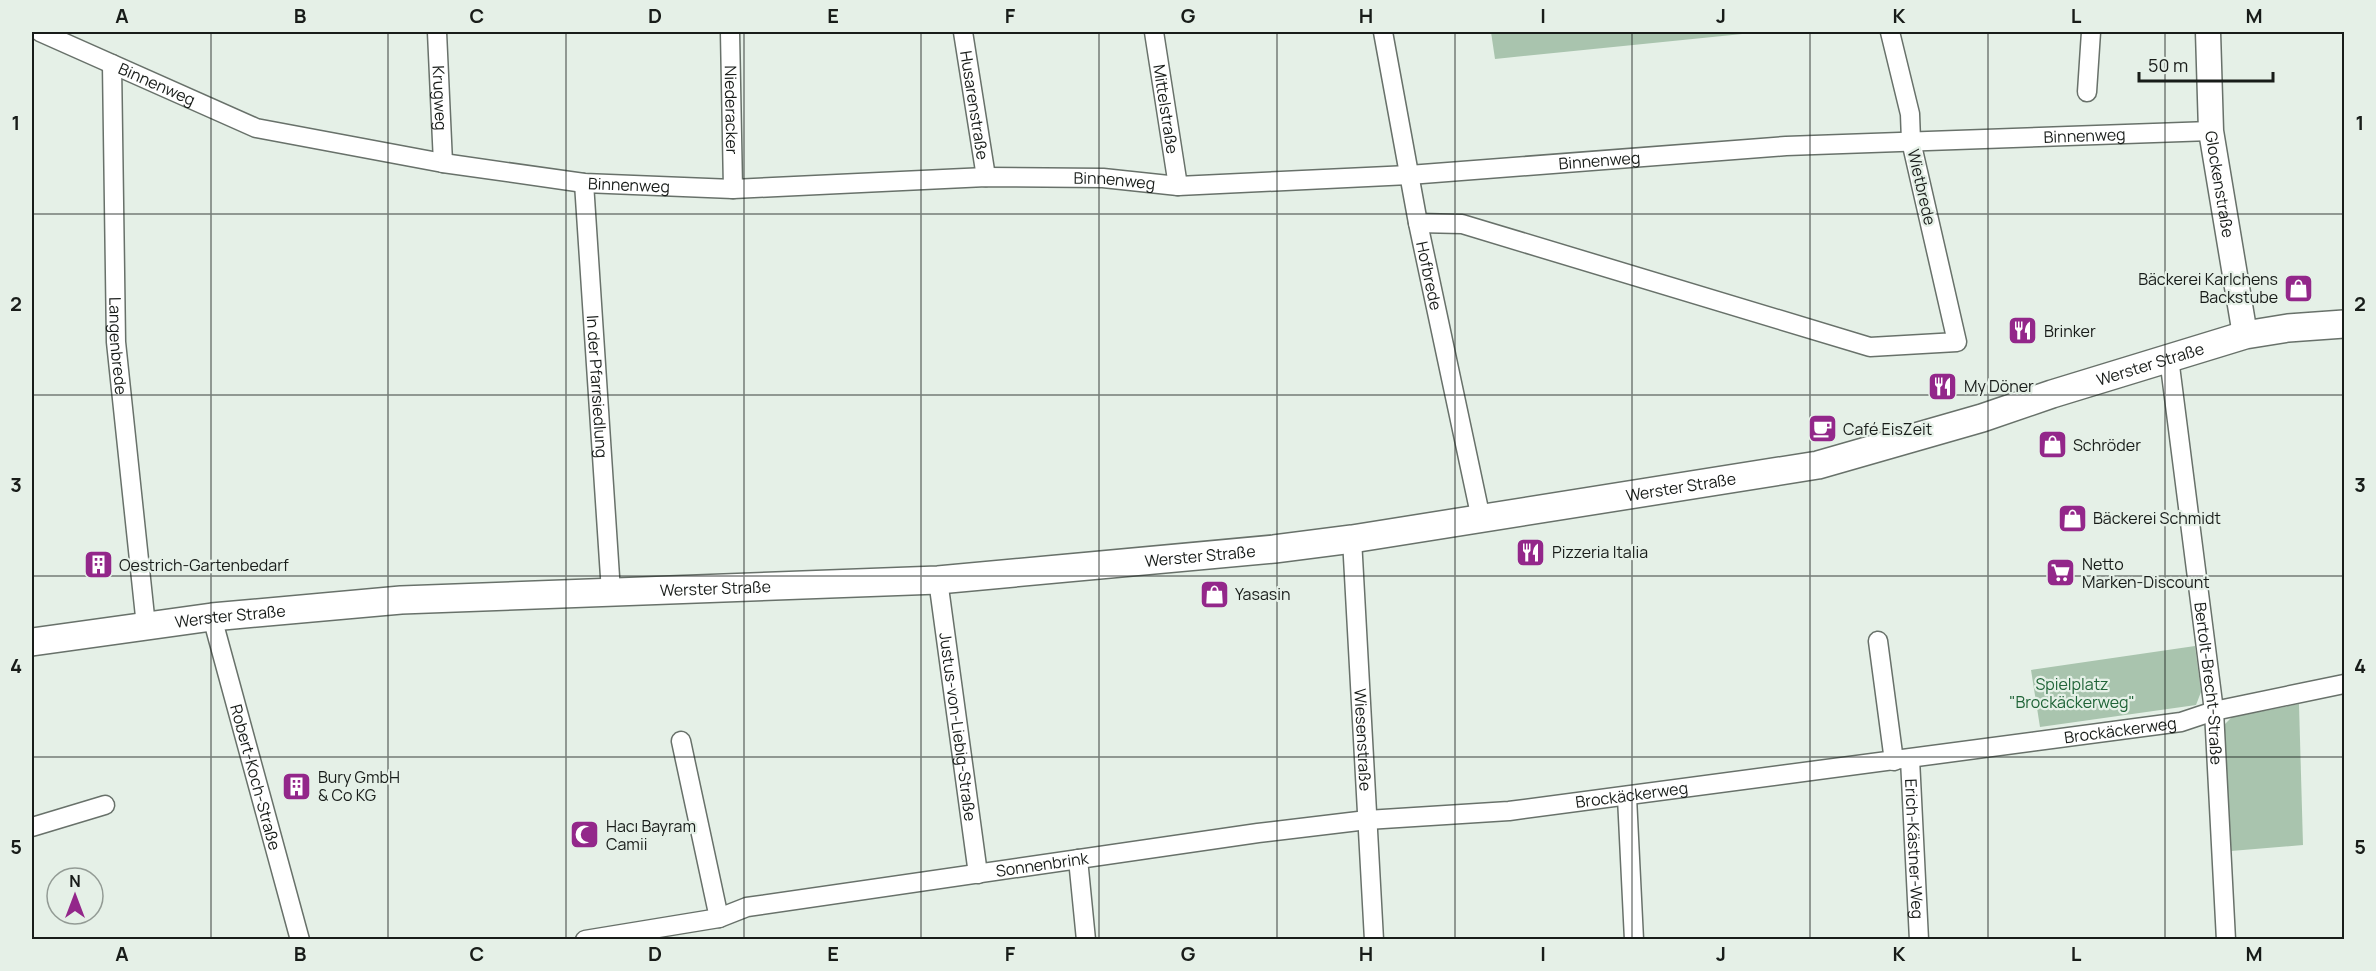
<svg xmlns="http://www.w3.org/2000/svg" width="2376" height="971" font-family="Manrope,sans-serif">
	<rect width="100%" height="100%" fill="#e5f0e7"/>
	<g fill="#a9c4ae">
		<polygon points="1491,32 1762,32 1495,59"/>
		<polygon points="2195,646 2201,692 2196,705 2040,727 2031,670"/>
		<polygon points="2299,704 2303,845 2231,851 2222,727 2232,717"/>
	</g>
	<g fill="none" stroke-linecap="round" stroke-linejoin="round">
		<defs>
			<g id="minor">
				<path id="s1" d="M40,32L256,128L443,163L584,183L733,189L986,177L1103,178L1178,186L1409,175L1786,146L2211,131"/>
				<path id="s2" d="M437,32L443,163"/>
				<path id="s3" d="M730,32L733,189"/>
				<path id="s4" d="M963,32L986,177"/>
				<path id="s5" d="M1154,32L1178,186"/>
				<path id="s6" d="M1383,32L1418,223L1481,519"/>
				<path id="s7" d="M112,64L116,342L146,626"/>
				<polyline points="2087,92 2091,32"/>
				<path id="s8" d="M584,183L611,592"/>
				<polyline points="1418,223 1462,224 1870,347 1957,342 1911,141 1910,114 1890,32"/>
				<path id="s9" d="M2169,358L2214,711L2226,940"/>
				<path id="s10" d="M1352,539L1374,940"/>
				<path id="s11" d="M938,580L978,874"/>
				<path id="s12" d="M212,617L300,940"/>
				<polyline points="1878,641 1894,761"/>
				<polyline points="681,741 719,918"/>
				<path id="s13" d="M1910,759L1919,940"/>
				<polyline points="1627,797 1634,940"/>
				<polyline points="32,827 105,805"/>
				<polyline points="1078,859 1086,940"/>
				<path id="s14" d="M585,940L719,918L747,907L1258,833L1367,820L1509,811L2181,722L2214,711L2344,684"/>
			</g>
			<g id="tertiary">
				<path id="s15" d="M2208,32L2211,131L2245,335"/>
			</g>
			<g id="secondary">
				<path id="s16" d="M32,642L212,617L401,600L938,580L1274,549L1352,539L1818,465L1982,418L2052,394L2245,335L2288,328L2344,324"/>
			</g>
		</defs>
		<use href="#minor" stroke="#68716a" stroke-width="21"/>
		<use href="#tertiary" stroke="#68716a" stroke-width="27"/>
		<use href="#secondary" stroke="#68716a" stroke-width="30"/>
		<use href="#minor" stroke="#fff" stroke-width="18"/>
		<use href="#tertiary" stroke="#fff" stroke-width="24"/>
		<use href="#secondary" stroke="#fff" stroke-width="27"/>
	</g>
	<path fill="none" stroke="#181c19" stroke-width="1.5" stroke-opacity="0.55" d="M211,32V940M388,32V940M566,32V940M744,32V940M921,32V940M1099,32V940M1277,32V940M1455,32V940M1632,32V940M1810,32V940M1988,32V940M2165,32V940M32,214H2344M32,395H2344M32,576H2344M32,757H2344"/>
	<defs>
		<symbol id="shop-square" viewBox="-11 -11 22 22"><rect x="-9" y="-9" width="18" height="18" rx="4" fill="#93278a" stroke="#e5f0e7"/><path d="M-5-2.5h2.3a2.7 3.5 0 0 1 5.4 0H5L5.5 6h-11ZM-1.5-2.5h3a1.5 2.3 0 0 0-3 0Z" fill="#fff"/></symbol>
		<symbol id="restaurant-square" viewBox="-11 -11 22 22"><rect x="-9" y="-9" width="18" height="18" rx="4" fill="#93278a" stroke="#e5f0e7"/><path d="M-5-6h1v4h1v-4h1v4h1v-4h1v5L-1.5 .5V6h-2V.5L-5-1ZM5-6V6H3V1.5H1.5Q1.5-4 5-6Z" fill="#fff"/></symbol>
		<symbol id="cafe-square" viewBox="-11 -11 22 22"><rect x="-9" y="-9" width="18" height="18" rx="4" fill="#93278a" stroke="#e5f0e7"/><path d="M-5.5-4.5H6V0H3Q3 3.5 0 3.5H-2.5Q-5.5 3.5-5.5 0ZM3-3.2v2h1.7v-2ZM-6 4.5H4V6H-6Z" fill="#fff"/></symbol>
		<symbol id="building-square" viewBox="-11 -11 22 22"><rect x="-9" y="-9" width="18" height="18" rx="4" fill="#93278a" stroke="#e5f0e7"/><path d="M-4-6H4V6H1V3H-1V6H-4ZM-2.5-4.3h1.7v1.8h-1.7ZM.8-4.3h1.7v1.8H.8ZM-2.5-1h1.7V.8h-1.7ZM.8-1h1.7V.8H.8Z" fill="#fff"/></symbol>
		<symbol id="supermarket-square" viewBox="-11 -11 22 22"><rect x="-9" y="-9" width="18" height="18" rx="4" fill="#93278a" stroke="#e5f0e7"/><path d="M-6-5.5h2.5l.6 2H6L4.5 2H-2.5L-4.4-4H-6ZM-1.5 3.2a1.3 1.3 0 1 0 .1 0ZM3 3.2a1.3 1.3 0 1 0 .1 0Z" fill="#fff"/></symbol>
		<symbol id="mosque-square" viewBox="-11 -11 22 22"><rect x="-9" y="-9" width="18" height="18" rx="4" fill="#93278a" stroke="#e5f0e7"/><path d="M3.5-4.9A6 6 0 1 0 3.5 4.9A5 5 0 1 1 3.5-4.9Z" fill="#fff"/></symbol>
	</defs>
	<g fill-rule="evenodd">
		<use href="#shop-square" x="2282" y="272" width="33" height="33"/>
		<use href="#restaurant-square" x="2006" y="314" width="33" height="33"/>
		<use href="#restaurant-square" x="1926" y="370" width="33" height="33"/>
		<use href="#cafe-square" x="1806" y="412" width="33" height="33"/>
		<use href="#shop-square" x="2036" y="428" width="33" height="33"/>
		<use href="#shop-square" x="2056" y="502" width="33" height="33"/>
		<use href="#restaurant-square" x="1514" y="536" width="33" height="33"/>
		<use href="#building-square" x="82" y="548" width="33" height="33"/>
		<use href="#supermarket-square" x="2044" y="556" width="33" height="33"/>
		<use href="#shop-square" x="1198" y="578" width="33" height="33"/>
		<use href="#building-square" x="280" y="770" width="33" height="33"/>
		<use href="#mosque-square" x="568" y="818" width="33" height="33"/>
	</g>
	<g text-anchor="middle" stroke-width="4.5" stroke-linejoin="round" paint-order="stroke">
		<g font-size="16" fill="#181c19" stroke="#e5f0e7">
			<text dy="6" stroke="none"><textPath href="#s1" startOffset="128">Binnenweg</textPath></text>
			<text dy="6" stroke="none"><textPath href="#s2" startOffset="66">Krugweg</textPath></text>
			<text dy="6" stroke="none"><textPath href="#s4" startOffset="74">Husarenstraße</textPath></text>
			<text dy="6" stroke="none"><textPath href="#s5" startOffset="78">Mittelstraße</textPath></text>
			<text dy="6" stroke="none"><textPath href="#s3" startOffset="78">Niederacker</textPath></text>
			<text dy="6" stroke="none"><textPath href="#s1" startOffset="2072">Binnenweg</textPath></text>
			<text dy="6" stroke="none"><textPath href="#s1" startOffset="1586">Binnenweg</textPath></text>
			<text dy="6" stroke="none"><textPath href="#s1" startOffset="1100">Binnenweg</textPath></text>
			<text dy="6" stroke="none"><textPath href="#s1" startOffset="614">Binnenweg</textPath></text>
			<text dy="6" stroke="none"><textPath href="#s15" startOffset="153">Glockenstraße</textPath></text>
			<text transform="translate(1922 187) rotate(77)" y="6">Wietbrede</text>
			<text dy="6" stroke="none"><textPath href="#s6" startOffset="248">Hofbrede</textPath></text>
			<text dy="6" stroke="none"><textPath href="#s7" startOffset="282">Langenbrede</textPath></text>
			<text dy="6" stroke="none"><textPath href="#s16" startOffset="2144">Werster Straße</textPath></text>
			<text dy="6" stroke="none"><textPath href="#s8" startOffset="204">In der Pfarrsiedlung</textPath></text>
			<text dy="6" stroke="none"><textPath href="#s16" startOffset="1658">Werster Straße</textPath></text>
			<text dy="6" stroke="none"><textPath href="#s16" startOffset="1172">Werster Straße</textPath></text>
			<text dy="6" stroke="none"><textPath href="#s16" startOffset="686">Werster Straße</textPath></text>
			<text dy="6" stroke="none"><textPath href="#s16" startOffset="200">Werster Straße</textPath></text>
			<text dy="6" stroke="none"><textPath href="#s9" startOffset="328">Bertolt-Brecht-Straße</textPath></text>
			<text dy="6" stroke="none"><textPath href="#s11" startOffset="148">Justus-von-Liebig-Straße</textPath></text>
			<text dy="6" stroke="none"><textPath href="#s14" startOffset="1551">Brockäckerweg</textPath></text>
			<text dy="6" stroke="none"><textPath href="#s10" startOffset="201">Wiesenstraße</textPath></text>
			<text dy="6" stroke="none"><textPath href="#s12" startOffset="166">Robert-Koch-Straße</textPath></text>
			<text dy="6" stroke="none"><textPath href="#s14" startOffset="1058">Brockäckerweg</textPath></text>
			<text dy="6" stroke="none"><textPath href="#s13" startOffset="90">Erich-Kästner-Weg</textPath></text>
			<text dy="6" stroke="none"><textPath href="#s14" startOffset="464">Sonnenbrink</textPath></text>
		</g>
		<g font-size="16" fill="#181c19" stroke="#e5f0e7" text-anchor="start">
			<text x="2278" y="285" text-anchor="end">Bäckerei Karlchens<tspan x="2278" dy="18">Backstube</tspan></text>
			<text x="2044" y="337">Brinker</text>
			<text x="1964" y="392">My Döner</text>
			<text x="1843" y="435">Café EisZeit</text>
			<text x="2073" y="451">Schröder</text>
			<text x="2093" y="524">Bäckerei Schmidt</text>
			<text x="1552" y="558">Pizzeria Italia</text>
			<text x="2082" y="570">Netto<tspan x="2082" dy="18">Marken-Discount</tspan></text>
			<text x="119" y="571">Oestrich-Gartenbedarf</text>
			<text x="1235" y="600">Yasasin</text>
			<text x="318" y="783">Bury GmbH<tspan x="318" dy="18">&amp; Co KG</tspan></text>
			<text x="606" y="832">Hacı Bayram<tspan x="606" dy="18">Camii</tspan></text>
		</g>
		<g font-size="16" fill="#206438" stroke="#e5f0e7">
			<text x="2072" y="690">Spielplatz<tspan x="2072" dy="18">"Brockäckerweg"</tspan></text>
		</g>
	</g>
	<rect width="2376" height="971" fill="none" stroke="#e5f0e7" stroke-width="66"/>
	<g transform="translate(75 896)"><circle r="28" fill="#e5f0e7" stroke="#939b95" stroke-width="1.5"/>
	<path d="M0-4.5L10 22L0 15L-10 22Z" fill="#93278a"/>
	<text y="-9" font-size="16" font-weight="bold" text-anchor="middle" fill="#181c19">N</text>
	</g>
	<path d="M2139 72v9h134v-9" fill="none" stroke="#181c19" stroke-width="3"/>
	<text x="2148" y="72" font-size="18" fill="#181c19" stroke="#e5f0e7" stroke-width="4.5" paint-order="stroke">50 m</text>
	<rect x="33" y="33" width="2310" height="905" fill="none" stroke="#181c19" stroke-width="2"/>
	<g font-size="20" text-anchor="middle" font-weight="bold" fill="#181c19">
		<text x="122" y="23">A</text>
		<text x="300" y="23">B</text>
		<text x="477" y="23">C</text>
		<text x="655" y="23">D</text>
		<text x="833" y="23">E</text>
		<text x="1010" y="23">F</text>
		<text x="1188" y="23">G</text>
		<text x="1366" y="23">H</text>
		<text x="1543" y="23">I</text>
		<text x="1721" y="23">J</text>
		<text x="1899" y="23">K</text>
		<text x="2076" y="23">L</text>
		<text x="2254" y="23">M</text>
		<text x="16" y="130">1</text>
		<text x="2360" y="130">1</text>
		<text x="16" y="311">2</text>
		<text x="2360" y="311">2</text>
		<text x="16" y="492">3</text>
		<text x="2360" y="492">3</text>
		<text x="16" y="673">4</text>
		<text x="2360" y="673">4</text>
		<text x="16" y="854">5</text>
		<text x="2360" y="854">5</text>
		<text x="122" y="961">A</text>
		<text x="300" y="961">B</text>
		<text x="477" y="961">C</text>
		<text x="655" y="961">D</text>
		<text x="833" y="961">E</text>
		<text x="1010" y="961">F</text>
		<text x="1188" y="961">G</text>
		<text x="1366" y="961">H</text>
		<text x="1543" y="961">I</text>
		<text x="1721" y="961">J</text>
		<text x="1899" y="961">K</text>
		<text x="2076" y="961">L</text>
		<text x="2254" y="961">M</text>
	</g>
</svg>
